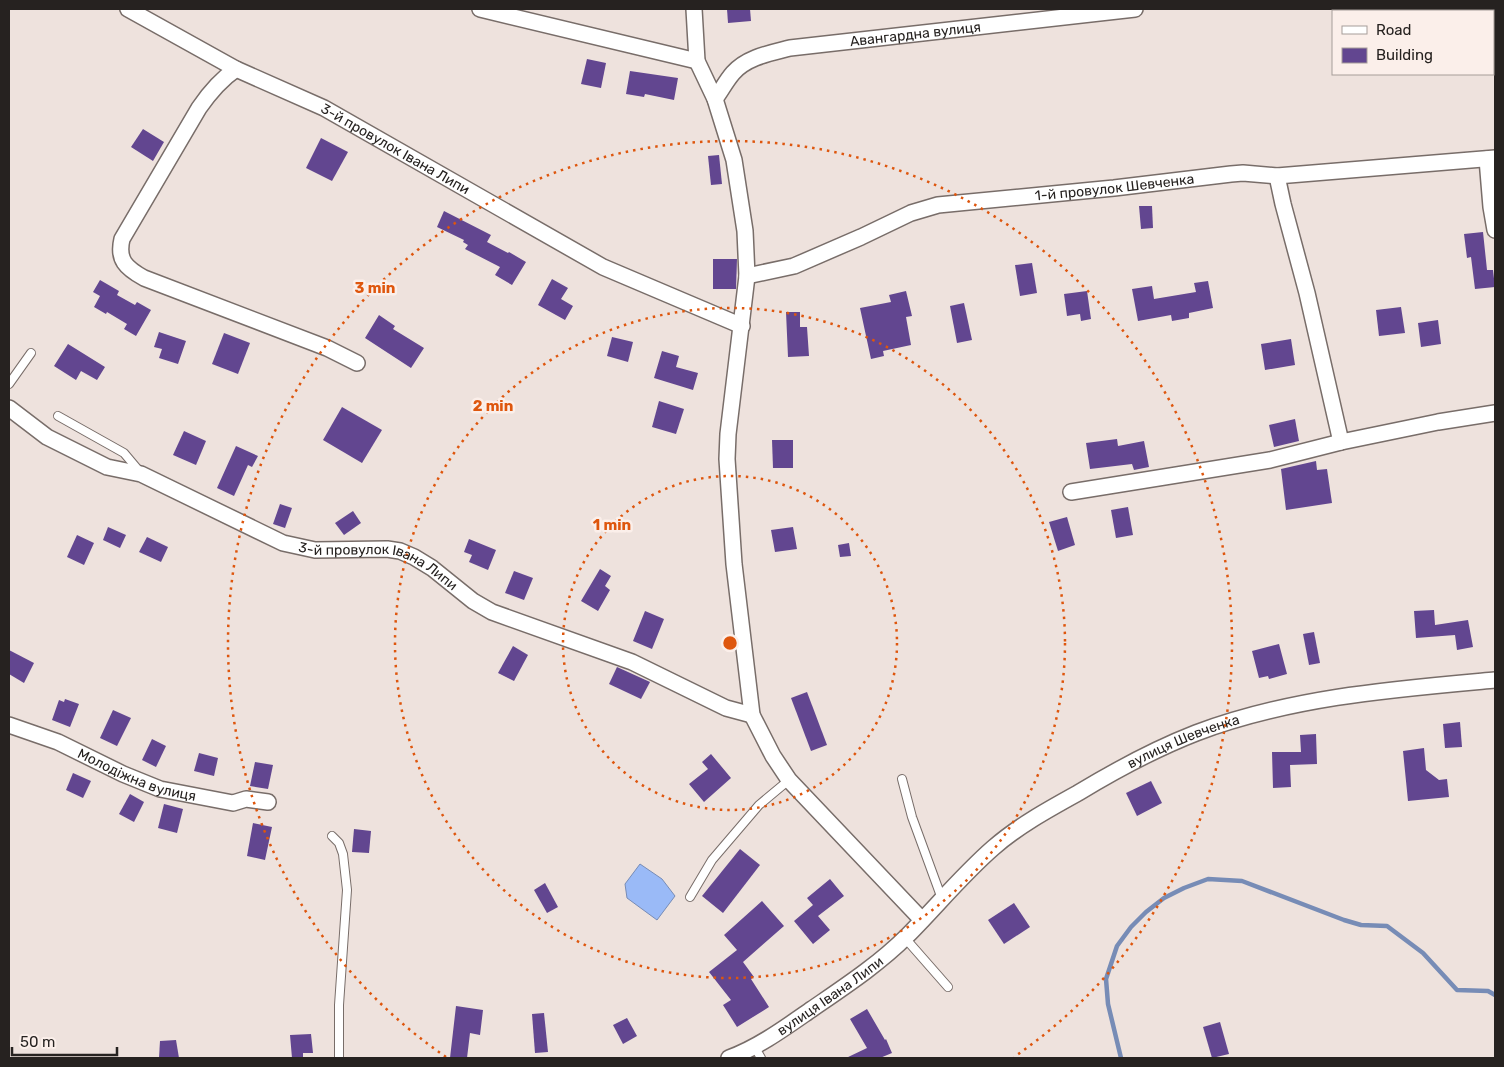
<svg xmlns="http://www.w3.org/2000/svg" width="1504" height="1067" font-family="Rubik,sans-serif">
	<rect width="100%" height="100%" fill="#eee2dd"/>
	<polygon fill="#9abaf7" stroke="#778cb6" points="640,864 662,879 675,896 657,920 627,898 625,884"/>
	<g fill="none" stroke-linecap="round" stroke-linejoin="round">
		<polyline stroke="#778cb6" stroke-width="4.5" points="1121,1058 1108,1004 1106,979 1117,946 1131,927 1146,912 1164,898 1184,888 1208,879 1242,881 1344,920 1361,925 1387,926 1423,953 1457,990 1488,991 1495,995"/>
	</g>
	<g fill="#624690">
		<polygon points="727,9 750,9 751,21 728,23"/>
		<polygon points="587,59 606,63 601,88 581,84"/>
		<polygon points="630,71 678,78 674,100 645,94 644,97 626,94"/>
		<polygon points="143,129 164,142 153,161 131,147"/>
		<polygon points="321,138 348,152 332,181 306,168"/>
		<polygon points="719,155 722,184 711,185 708,156"/>
		<polygon points="1139,206 1152,206 1153,228 1141,229"/>
		<polygon points="444,211 491,235 487,242 508,253 509,252 526,262 512,285 495,275 500,267 465,249 468,245 463,242 464,240 437,227"/>
		<polygon points="1483,232 1487,270 1493,270 1495,287 1475,289 1471,257 1467,258 1464,234"/>
		<polygon points="713,259 737,259 736,289 713,289"/>
		<polygon points="1032,263 1037,293 1020,296 1015,265"/>
		<polygon points="552,279 568,288 561,299 573,306 565,320 538,305"/>
		<polygon points="100,280 119,291 117,295 135,305 137,302 151,310 136,336 124,329 127,324 107,312 106,314 94,307 100,296 93,292"/>
		<polygon points="1208,281 1213,308 1189,313 1189,318 1172,321 1171,315 1138,321 1132,289 1152,286 1154,299 1196,292 1194,283"/>
		<polygon points="906,291 912,316 906,317 911,345 883,351 884,356 871,359 860,308 891,302 889,295"/>
		<polygon points="1087,291 1091,319 1081,321 1080,314 1067,316 1064,294"/>
		<polygon points="964,303 972,340 957,343 950,306"/>
		<polygon points="1401,307 1405,333 1379,336 1376,310"/>
		<polygon points="786,312 800,312 800,327 807,327 809,356 788,357"/>
		<polygon points="379,315 395,326 393,329 424,348 411,368 365,338"/>
		<polygon points="1438,320 1441,344 1421,347 1418,323"/>
		<polygon points="159,332 186,341 178,364 159,358 162,349 154,347"/>
		<polygon points="224,333 250,343 238,374 212,364"/>
		<polygon points="612,337 633,342 628,362 607,356"/>
		<polygon points="1291,339 1295,365 1265,370 1261,344"/>
		<polygon points="68,344 105,367 97,380 81,371 76,380 54,366"/>
		<polygon points="662,351 679,356 676,367 698,373 693,390 654,378"/>
		<polygon points="659,401 684,409 676,434 652,427"/>
		<polygon points="342,407 382,430 362,463 323,440"/>
		<polygon points="1295,419 1299,441 1274,447 1269,425"/>
		<polygon points="184,431 206,441 196,465 173,455"/>
		<polygon points="1117,439 1118,446 1144,441 1149,467 1134,470 1132,464 1090,469 1086,443"/>
		<polygon points="772,440 793,440 793,468 773,468"/>
		<polygon points="236,446 258,456 252,467 248,465 234,496 217,488"/>
		<polygon points="1316,461 1317,470 1327,469 1332,503 1286,510 1281,469"/>
		<polygon points="280,504 292,508 285,528 273,524"/>
		<polygon points="1128,507 1133,535 1116,538 1111,510"/>
		<polygon points="353,511 361,523 344,535 335,523"/>
		<polygon points="1067,517 1075,545 1058,551 1049,522"/>
		<polygon points="108,527 126,535 120,548 103,540"/>
		<polygon points="793,527 797,549 775,552 771,530"/>
		<polygon points="77,535 94,543 84,565 67,557"/>
		<polygon points="147,537 168,547 161,562 139,552"/>
		<polygon points="469,539 496,550 488,570 469,562 472,555 464,552"/>
		<polygon points="849,543 851,556 840,557 838,545"/>
		<polygon points="600,569 611,576 605,586 610,590 598,611 581,601"/>
		<polygon points="514,571 533,578 524,600 505,593"/>
		<polygon points="1434,610 1435,625 1468,620 1473,647 1457,650 1455,635 1416,638 1414,611"/>
		<polygon points="645,611 664,619 652,649 633,641"/>
		<polygon points="1314,632 1320,663 1309,665 1303,634"/>
		<polygon points="1279,644 1287,674 1269,679 1268,676 1259,678 1252,651"/>
		<polygon points="513,646 528,655 514,681 498,673"/>
		<polygon points="9,650 34,663 24,683 9,674"/>
		<polygon points="617,667 650,682 641,699 609,684"/>
		<polygon points="807,692 827,745 811,751 791,698"/>
		<polygon points="65,699 79,704 70,727 52,720 59,700 64,702"/>
		<polygon points="113,710 131,718 117,746 100,738"/>
		<polygon points="1460,722 1462,747 1445,748 1443,724"/>
		<polygon points="1316,734 1317,764 1290,765 1291,787 1273,788 1272,752 1301,752 1300,735"/>
		<polygon points="152,739 166,746 156,767 142,760"/>
		<polygon points="1424,748 1426,770 1439,780 1447,779 1449,797 1408,801 1403,751"/>
		<polygon points="199,753 218,758 214,776 194,771"/>
		<polygon points="711,754 731,778 704,802 689,784 708,769 702,762"/>
		<polygon points="255,762 273,765 268,789 250,786"/>
		<polygon points="73,773 91,781 83,798 66,790"/>
		<polygon points="1151,781 1162,803 1137,816 1126,793"/>
		<polygon points="130,794 144,802 134,822 119,814"/>
		<polygon points="164,804 183,809 177,833 158,828"/>
		<polygon points="253,823 272,827 265,860 247,856"/>
		<polygon points="354,829 371,831 369,853 352,852"/>
		<polygon points="740,849 760,865 723,913 702,896"/>
		<polygon points="830,879 844,896 818,916 830,930 813,944 794,921 813,905 807,898"/>
		<polygon points="545,883 558,907 547,913 534,890"/>
		<polygon points="762,901 784,926 743,962 754,977 751,979 769,1007 737,1027 723,1005 731,1000 709,972 737,950 724,935"/>
		<polygon points="1014,903 1030,927 1004,944 988,920"/>
		<polygon points="456,1006 483,1010 480,1035 470,1033 467,1058 450,1058"/>
		<polygon points="867,1009 885,1040 886,1039 892,1053 880,1058 846,1058 867,1048 850,1019"/>
		<polygon points="544,1013 548,1052 535,1053 532,1014"/>
		<polygon points="627,1018 637,1036 623,1044 613,1025"/>
		<polygon points="1220,1022 1229,1054 1212,1058 1203,1027"/>
		<polygon points="311,1034 313,1053 303,1053 303,1058 292,1058 290,1035"/>
		<polygon points="176,1040 179,1058 159,1058 160,1041"/>
	</g>
	<g fill="none" stroke-linecap="round" stroke-linejoin="round">
		<defs>
			<g id="service">
				<polyline points="9,384 31,353"/>
				<polyline points="58,416 124,453 140,472"/>
				<polyline points="902,779 912,817 942,899"/>
				<polyline points="332,836 339,843 343,854 347,890 339,1005 339,1058"/>
				<polyline points="690,897 712,860 759,805 789,780"/>
				<polyline points="905,938 948,987"/>
				<polyline points="754,1046 761,1058"/>
			</g>
			<g id="minor">
				<path id="s1" d="M128,9L236,69L324,108L603,267L742,326"/>
				<polyline points="480,9 697,61"/>
				<polyline points="694,9 697,61 715,99 734,160 745,231 747,276 728,434 727,459 734,564 752,715 773,756 789,780 922,920"/>
				<path d="M236,69C220,80 210,92 199,108L122,239C117,260 126,268 144,278L327,348L357,363"/>
				<path id="s2" d="M715,99C721,91 726,81 733,73C747,57 771,53 790,48L1135,9"/>
				<polyline points="1487,159 1491,207 1495,230"/>
				<polyline points="1277,176 1283,204 1307,293 1341,442"/>
				<path id="s3" d="M747,276L794,266L861,237L911,213L938,205L1114,188L1231,174L1243,173L1277,176L1495,158"/>
				<path id="s4" d="M9,408L47,437L107,467L141,474L283,543L315,550L387,549L400,551L414,557L432,568L473,601L492,612L632,662L726,708L752,715"/>
				<polyline points="1071,492 1270,460 1341,442 1438,422 1495,413"/>
				<path id="s5" d="M9,725L58,742L123,774L160,789L233,803L246,799L268,802"/>
				<path id="s6" d="M729,1058C759,1047 786,1027 812,1009C844,987 879,964 907,936C936,907 962,875 993,848C1018,826 1049,809 1078,793C1116,770 1155,749 1196,733C1291,697 1395,689 1495,680"/>
			</g>
		</defs>
		<use href="#service" stroke="#786d69" stroke-width="10"/>
		<use href="#minor" stroke="#786d69" stroke-width="18"/>
		<use href="#service" stroke="#fff" stroke-width="8"/>
		<use href="#minor" stroke="#fff" stroke-width="15"/>
	</g>
	<g fill="none" stroke="#de560d" stroke-width="2.5" stroke-dasharray="2.5 5">
		<circle cx="730" cy="643" r="167"/>
		<circle cx="730" cy="643" r="335"/>
		<path d="M446 1057A502 502 0 1 1 1014 1057"/>
	</g>
	<g text-anchor="middle" stroke-width="5" stroke-linejoin="round" paint-order="stroke">
		<g font-size="14" fill="#262220" stroke="#fbefea">
			<text dy="5" stroke="none"><textPath href="#s2" startOffset="221">Авангардна вулиця</textPath></text>
			<text dy="5" stroke="none"><textPath href="#s1" startOffset="302">3-й провулок Івана Липи</textPath></text>
			<text dy="5" stroke="none"><textPath href="#s3" startOffset="382">1-й провулок Шевченка</textPath></text>
			<text dy="5" stroke="none"><textPath href="#s4" startOffset="408">3-й провулок Івана Липи</textPath></text>
			<text dy="5" stroke="none"><textPath href="#s6" startOffset="559">вулиця Шевченка</textPath></text>
			<text dy="5" stroke="none"><textPath href="#s5" startOffset="138">Молодіжна вулиця</textPath></text>
			<text dy="5" stroke="none"><textPath href="#s6" startOffset="119">вулиця Івана Липи</textPath></text>
		</g>
	</g>
	<circle cx="730" cy="643" r="8" fill="#de560d" stroke="#fbefea" stroke-width="2.5"/>
	<g font-size="15" text-anchor="middle" font-weight="bold" fill="#de560d" stroke="#fbefea" stroke-width="5" stroke-linejoin="round" paint-order="stroke">
		<text x="375" y="293">3 min</text>
		<text x="493" y="411">2 min</text>
		<text x="612" y="530">1 min</text>
	</g>
	<rect width="1504" height="1067" fill="none" stroke="#262220" stroke-width="20"/>
	<rect x="1332" y="10" width="162" height="65" fill="#fbefea" stroke="#a69d99"/>
	<rect x="1342" y="26" width="25" height="8" fill="#ffffff" stroke="#a69d99"/>
	<text x="1376" y="35" font-size="15" fill="#262220">Road</text>
	<rect x="1342" y="48" width="25" height="15" fill="#624690" stroke="#a69d99"/>
	<text x="1376" y="60" font-size="15" fill="#262220">Building</text>
	<path d="M12 1047v8h105v-8" fill="none" stroke="#262220" stroke-width="2.5"/>
	<text x="20" y="1047" font-size="15" fill="#262220" stroke="#fbefea" stroke-width="4" paint-order="stroke">50 m</text>
</svg>
